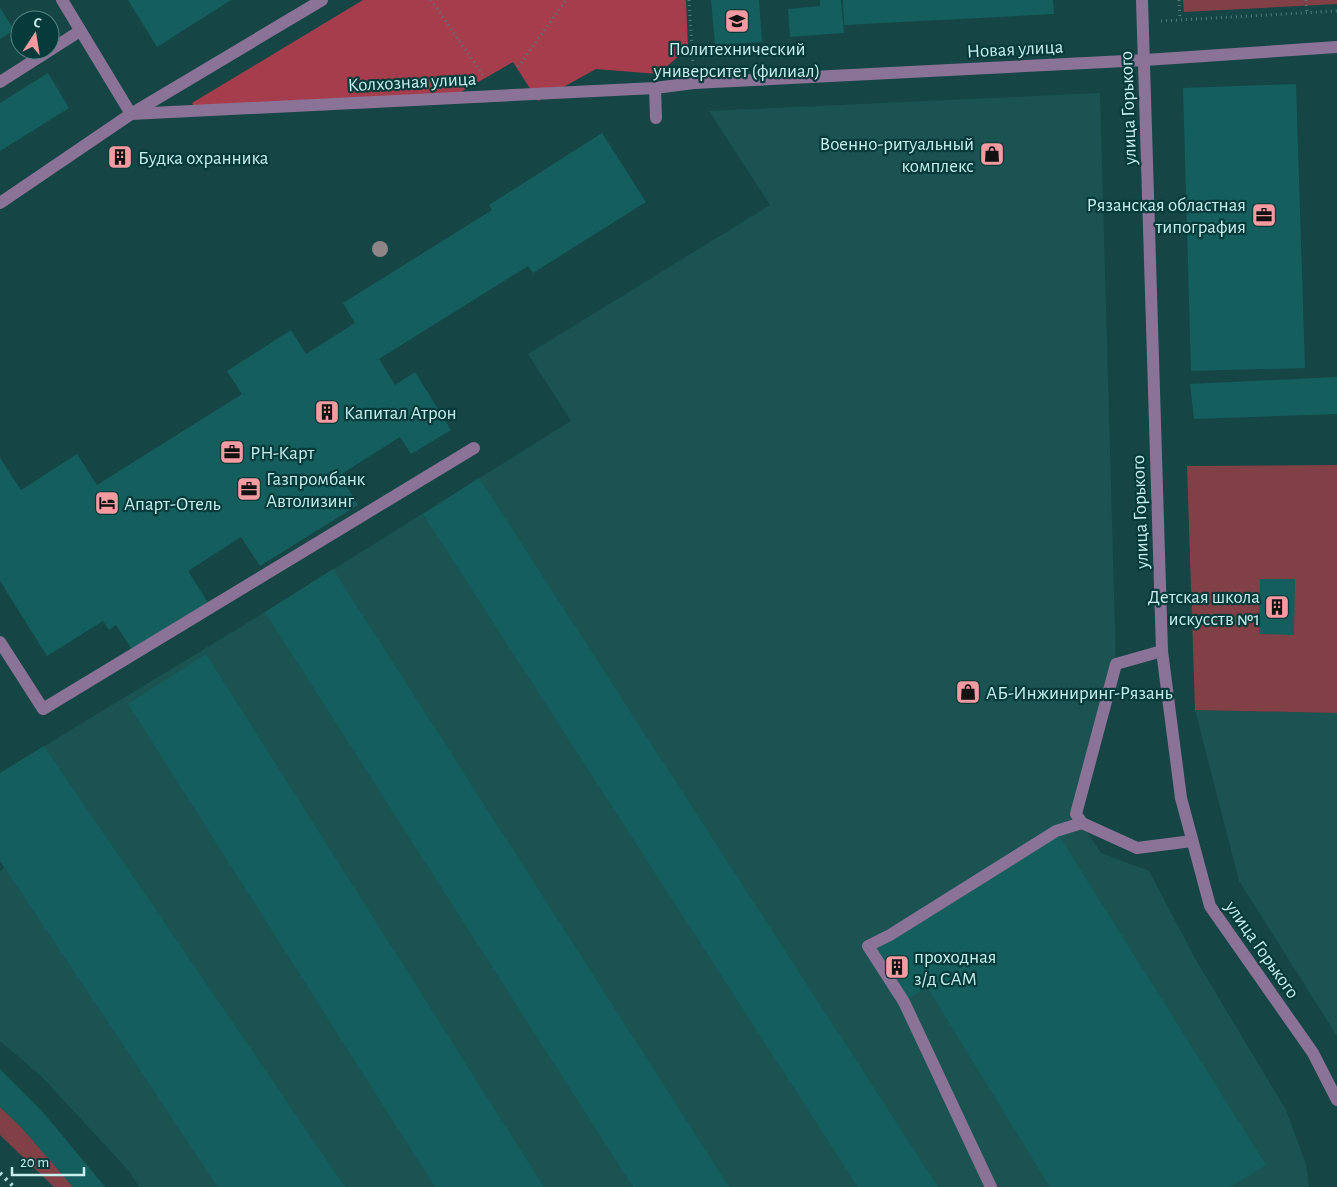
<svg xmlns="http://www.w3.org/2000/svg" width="1337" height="1187" font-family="'Alegreya Sans',sans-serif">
	<rect width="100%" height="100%" fill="#154545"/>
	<g fill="#1a5352">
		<polygon points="1100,93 1116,664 1076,814 1101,853 1149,871 1196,960 1286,1110 1306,1164 1309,1187 139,1187 129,1171 42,1077 0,1041 0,871 4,868 0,861 0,773 265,612 571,421 528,354 770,205 709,111"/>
		<polygon points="1195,710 1337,713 1337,1036 1239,881"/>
	</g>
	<g fill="#804046">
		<polygon points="1183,0 1337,0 1337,4 1184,12"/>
		<polygon points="1337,465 1337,713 1195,710 1187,466"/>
		<polygon points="0,1107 22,1128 73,1187 54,1187 0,1135"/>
	</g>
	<polygon fill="#a63d4d" points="363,0 686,0 688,48 658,74 596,69 538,101 513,62 459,93 196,110 192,103"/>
	<g fill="#155e5e">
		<polygon points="128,0 231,0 157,47"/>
		<polygon points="711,0 759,0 762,42 715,45"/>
		<polygon points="820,0 841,0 844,33 790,37 788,9 820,6"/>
		<polygon points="843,0 1053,0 1054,14 844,25"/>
		<polygon points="0,8 14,30 0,39"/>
		<polygon points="48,73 69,108 0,151 0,103"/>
		<polygon points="1296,84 1305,368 1191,371 1183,88"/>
		<polygon points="602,133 646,202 533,273 528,266 379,359 395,385 415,372 451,430 411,454 400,437 340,475 358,505 260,566 241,537 188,571 209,604 133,651 116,625 109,630 103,621 47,656 0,581 0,458 21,490 77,454 97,485 242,394 227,371 291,330 306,354 355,323 343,303 492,210 489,205"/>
		<polygon points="122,146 131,160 119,167 110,154"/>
		<polygon points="1337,377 1337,414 1194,419 1190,384"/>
		<polygon points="479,478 938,1187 858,1187 423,514"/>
		<polygon points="333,569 729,1187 633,1187 265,612"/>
		<polygon points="1260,579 1295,579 1294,635 1259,634"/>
		<polygon points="206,654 544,1187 435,1187 128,704"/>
		<polygon points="44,746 345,1187 218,1187 0,861 0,773"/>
		<polygon points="1056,831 1266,1165 1230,1187 1050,1187 927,987 904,1002 868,946"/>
		<polygon points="0,1069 42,1111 105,1187 73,1187 22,1128 0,1107"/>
	</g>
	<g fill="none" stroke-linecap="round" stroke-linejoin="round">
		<g stroke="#4f7d7c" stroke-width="3" stroke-dasharray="1 4" stroke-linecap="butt">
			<polyline points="431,0 485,78"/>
			<polyline points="689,0 693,65"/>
			<polyline points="1179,0 1180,20"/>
			<polyline points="1306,0 1307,12"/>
			<polyline points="1161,21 1337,11"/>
			<polyline points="518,67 566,0"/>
		</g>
		<g stroke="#8b7297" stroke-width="12">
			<polyline points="62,0 131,114"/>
			<polyline points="1142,0 1162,651 1181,798 1210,906 1313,1053 1337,1100"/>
			<polyline points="0,82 80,31"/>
			<polyline points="655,88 656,118"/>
			<polyline points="131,114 655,88 694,83 1145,60 1337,47"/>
			<polyline points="0,203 131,114 322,0"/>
			<polyline points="0,642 43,709 474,448"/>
			<polyline points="1082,823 1137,848 1192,841"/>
			<polyline points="991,1187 904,1002 868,946 890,935 1056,831 1082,823 1076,814 1116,664 1162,651"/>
		</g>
		<polyline stroke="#b2dcdb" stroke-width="4" stroke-dasharray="2.5 5" stroke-linecap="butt" points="0,1173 14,1187"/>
	</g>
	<circle fill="#8f8587" cx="380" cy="249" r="8"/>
	<defs>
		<symbol id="university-square" viewBox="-11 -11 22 22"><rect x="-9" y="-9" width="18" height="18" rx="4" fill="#f49aa1" stroke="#073b3b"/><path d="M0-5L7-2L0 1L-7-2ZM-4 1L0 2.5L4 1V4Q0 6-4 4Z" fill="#111"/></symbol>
		<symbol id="shop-square" viewBox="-11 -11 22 22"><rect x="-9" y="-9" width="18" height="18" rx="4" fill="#f49aa1" stroke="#073b3b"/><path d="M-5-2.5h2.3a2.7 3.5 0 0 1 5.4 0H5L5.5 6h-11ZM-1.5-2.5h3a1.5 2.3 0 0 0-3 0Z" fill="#111"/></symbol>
		<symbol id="building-square" viewBox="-11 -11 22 22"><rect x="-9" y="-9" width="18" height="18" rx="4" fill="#f49aa1" stroke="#073b3b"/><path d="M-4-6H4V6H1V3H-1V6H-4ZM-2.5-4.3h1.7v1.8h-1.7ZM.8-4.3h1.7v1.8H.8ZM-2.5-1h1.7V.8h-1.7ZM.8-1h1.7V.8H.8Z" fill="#111"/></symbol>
		<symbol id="office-square" viewBox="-11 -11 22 22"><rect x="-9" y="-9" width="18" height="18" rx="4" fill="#f49aa1" stroke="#073b3b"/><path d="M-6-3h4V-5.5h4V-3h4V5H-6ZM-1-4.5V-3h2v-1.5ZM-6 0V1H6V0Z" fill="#111"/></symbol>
		<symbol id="hotel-square" viewBox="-11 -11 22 22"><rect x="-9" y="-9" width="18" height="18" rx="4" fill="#f49aa1" stroke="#073b3b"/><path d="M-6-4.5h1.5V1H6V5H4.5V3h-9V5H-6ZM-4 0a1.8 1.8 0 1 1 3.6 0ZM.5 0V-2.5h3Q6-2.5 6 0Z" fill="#111"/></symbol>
	</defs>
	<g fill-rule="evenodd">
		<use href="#university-square" x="723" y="7" width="28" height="28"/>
		<use href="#shop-square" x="978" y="140" width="28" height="28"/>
		<use href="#building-square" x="106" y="143" width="28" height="28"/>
		<use href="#office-square" x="1250" y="201" width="28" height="28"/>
		<use href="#building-square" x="313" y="398" width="28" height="28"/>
		<use href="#office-square" x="218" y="438" width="28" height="28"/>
		<use href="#office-square" x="235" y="475" width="28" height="28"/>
		<use href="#hotel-square" x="93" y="489" width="28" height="28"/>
		<use href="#building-square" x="1263" y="593" width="28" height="28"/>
		<use href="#shop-square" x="954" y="678" width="28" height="28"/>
		<use href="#building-square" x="883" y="953" width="28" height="28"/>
	</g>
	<g text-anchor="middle" stroke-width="4.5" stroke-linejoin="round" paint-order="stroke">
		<g font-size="19" fill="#c6efee" stroke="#073b3b" text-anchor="start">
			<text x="737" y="55" text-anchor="middle">Политехнический<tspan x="737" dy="22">университет (филиал)</tspan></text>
			<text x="974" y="150" text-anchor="end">Военно-ритуальный<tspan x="974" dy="22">комплекс</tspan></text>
			<text x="138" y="164">Будка охранника</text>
			<text x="1246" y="211" text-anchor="end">Рязанская областная<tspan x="1246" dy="22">типография</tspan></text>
			<text x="344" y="419">Капитал Атрон</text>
			<text x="250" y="459">РН-Карт</text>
			<text x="266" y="485">Газпромбанк<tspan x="266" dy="22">Автолизинг</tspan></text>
			<text x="124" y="510">Апарт-Отель</text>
			<text x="1260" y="603" text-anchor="end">Детская школа<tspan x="1260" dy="22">искусств №1</tspan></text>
			<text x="986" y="699">АБ-Инжиниринг-Рязань</text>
			<text x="914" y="963">проходная<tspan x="914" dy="22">з/д САМ</tspan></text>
		</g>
		<g font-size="19" fill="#c6efee" stroke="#073b3b">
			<text transform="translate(1015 48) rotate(-3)" y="7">Новая улица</text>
			<text transform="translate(412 81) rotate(-3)" y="7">Колхозная улица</text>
			<text transform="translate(1127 108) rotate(-92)" y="7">улица Горького</text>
			<text transform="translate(1139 512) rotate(-92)" y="7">улица Горького</text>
			<text transform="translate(1263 949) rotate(55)" y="7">улица Горького</text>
		</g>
	</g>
	<g transform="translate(35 35) rotate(12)"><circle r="24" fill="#073b3b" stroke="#538383"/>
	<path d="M0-4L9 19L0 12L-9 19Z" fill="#f49aa1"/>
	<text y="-8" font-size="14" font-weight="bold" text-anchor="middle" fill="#c6efee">С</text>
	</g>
	<path d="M12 1167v8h72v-8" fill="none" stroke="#c6efee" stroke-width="2.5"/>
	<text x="20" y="1167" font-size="15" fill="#c6efee" stroke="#073b3b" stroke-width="4" paint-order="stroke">20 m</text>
</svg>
